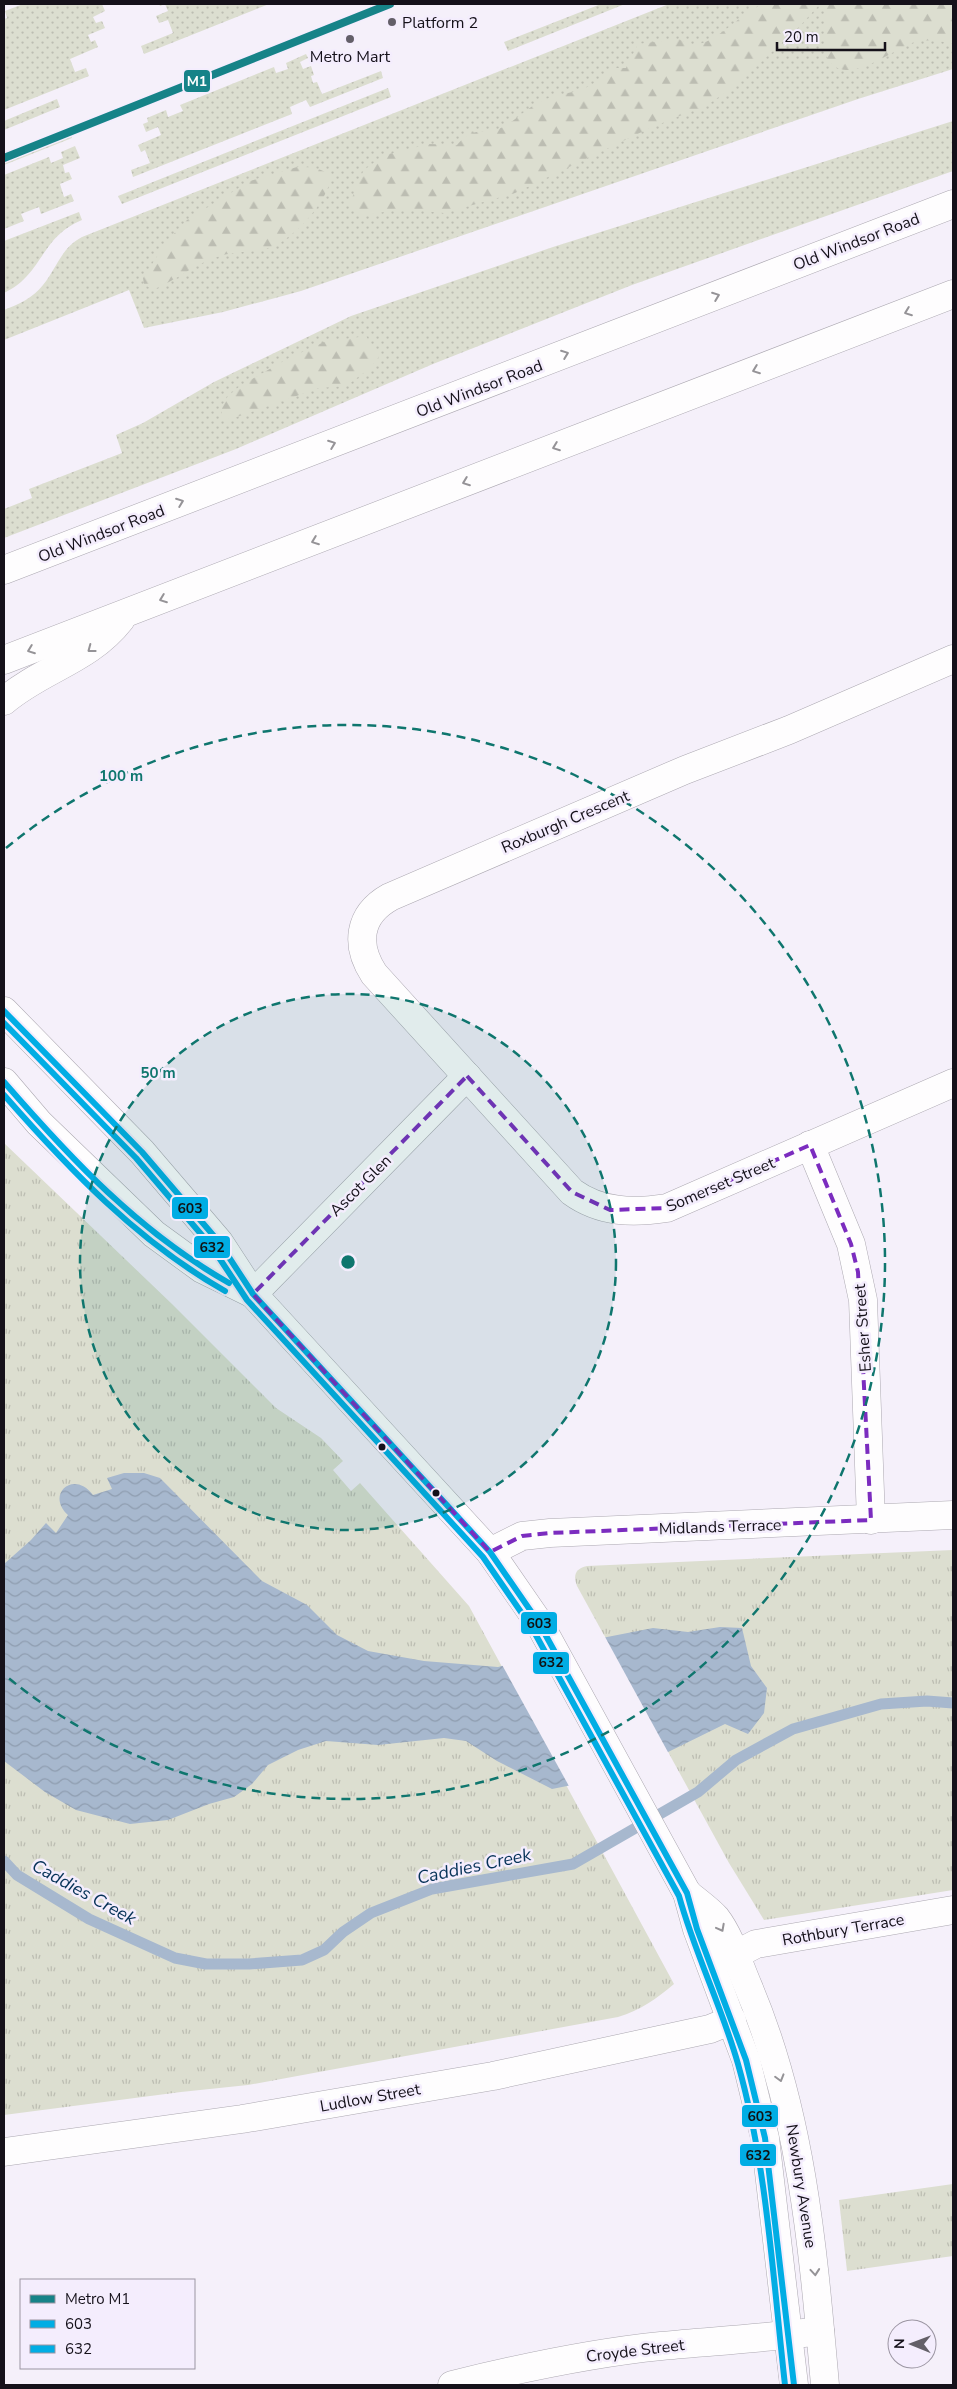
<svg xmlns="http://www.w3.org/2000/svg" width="957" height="2389" font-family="'Nunito Sans',sans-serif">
	<defs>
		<pattern id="grass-dots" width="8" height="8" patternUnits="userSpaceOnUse" patternTransform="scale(1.25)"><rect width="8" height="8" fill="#dcded0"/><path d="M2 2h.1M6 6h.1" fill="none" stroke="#bcbdb2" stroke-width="1.8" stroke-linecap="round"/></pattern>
		<pattern id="forest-firs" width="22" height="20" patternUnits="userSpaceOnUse" patternTransform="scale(1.25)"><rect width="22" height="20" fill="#dcded0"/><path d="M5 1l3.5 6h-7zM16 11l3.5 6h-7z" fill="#bcbdb2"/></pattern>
		<pattern id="park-tufts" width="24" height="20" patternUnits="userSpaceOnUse" patternTransform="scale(1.25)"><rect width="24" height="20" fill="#dcded0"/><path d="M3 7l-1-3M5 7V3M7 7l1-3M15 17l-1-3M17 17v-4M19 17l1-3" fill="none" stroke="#bcbdb2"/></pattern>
		<pattern id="water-waves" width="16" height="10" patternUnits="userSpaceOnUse" patternTransform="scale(1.25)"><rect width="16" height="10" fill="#a7b8ce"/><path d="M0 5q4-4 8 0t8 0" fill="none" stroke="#8f9db0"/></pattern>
	</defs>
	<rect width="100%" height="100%" fill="#f5f0fa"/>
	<g fill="url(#grass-dots)">
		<polygon points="23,4 102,4 105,11 93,17 96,23 102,21 105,28 88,35 91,42 95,40 98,47 70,59 75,72 86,68 89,76 4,110 4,19 7,18 5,11"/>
		<polygon points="159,4 269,4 144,54 141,46 173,33 168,20 159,23 156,16 168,11 165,4 160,6"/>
		<polygon points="601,4 625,4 508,51 504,42"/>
		<path d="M669,4H953V69L858,99L301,291L223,312L144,328L129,290L4,340V310C19,304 33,298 43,285C57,268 61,248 82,237Z"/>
		<polygon points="306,54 308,58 300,62 303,69 311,66 314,75 311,76 313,83 317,82 322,94 381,71 383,78 310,107 306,100 290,107 292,114 133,177 131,170 150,163 145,150 141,152 138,145 161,135 158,127 146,132 143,124 148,122 147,118 166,110 168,117 183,111 180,105 274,67 276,73 288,69 286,63"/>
		<polygon points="388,88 391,97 122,204 118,196"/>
		<polygon points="57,99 60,107 4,130 4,121"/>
		<polygon points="953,121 953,171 632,285 433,364 236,449 4,538 4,509 32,498 29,489 122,453 116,435 143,423 214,382 351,316 553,247"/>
		<polygon points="69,130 72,138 4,165 4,156"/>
		<polygon points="75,146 80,158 63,165 65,173 69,172 72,179 60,184 64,197 71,194 74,201 41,214 39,207 21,214 24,221 4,229 4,175 49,157 51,163 63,158 61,152"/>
		<path d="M79,212L82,220C39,238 44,274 4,293V241Z"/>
	</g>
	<g fill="url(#forest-firs)">
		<path d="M763,4L819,5L800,26L735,86L707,105L650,128L515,193L444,213L401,209L361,216L349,208L357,183L364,170L376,161L389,154L429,144L457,145C476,123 485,137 505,126C517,119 527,108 540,102C556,93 576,94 591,85C599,81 605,73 612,68H626L638,44L679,39L691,46C720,42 736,16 763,4Z"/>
		<path d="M824,4H953V44C942,41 926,39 915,42C892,49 840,93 826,54C821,37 827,21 824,4Z"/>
		<path d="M297,167C310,167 323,167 331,178C326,204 291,243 265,249C246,254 233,250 212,259C192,266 176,280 157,288H150L144,284L143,278L167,241L187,220L250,181Z"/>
		<polygon points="366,336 379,357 369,369 346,386 319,388 237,417 223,420 221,407 228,396 240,386 287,359 324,342"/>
	</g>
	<g fill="url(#park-tufts)">
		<path d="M4,1143L172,1304L276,1408L321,1438L343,1461L333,1470L351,1491L360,1483L469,1606L674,1984C656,1999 641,2010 618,2017L248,2085L181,2092L4,2115Z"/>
		<path d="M953,1550V1890L764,1920L729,1863L577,1586C573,1575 575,1569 587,1566Z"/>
		<polygon points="953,2184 953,2256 847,2271 839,2200"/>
	</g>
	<path fill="url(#water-waves)" d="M124,1473H144L160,1478L262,1581L307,1605L337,1635L368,1651L424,1661L498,1667L602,1638L653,1628L688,1632L720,1627L742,1628L751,1666L767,1688L764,1713L748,1734L725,1724L664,1754L582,1783L552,1789L497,1761L466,1741L444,1738L378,1745L326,1741L298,1750L268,1765L252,1784L234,1797L209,1804L168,1820L130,1824L76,1810L45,1792L4,1761V1564L31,1540L46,1523L56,1533L68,1515C45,1494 74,1469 93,1495L112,1489L107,1478Z"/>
	<polygon fill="#f5f0fa" points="604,1635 669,1754 583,1786 570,1788 501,1663"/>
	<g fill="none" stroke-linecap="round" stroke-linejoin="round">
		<polyline stroke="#a7b8ce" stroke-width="11" points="4,1861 17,1875 89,1919 175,1958 206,1964 249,1964 302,1960 324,1950 343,1932 371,1913 432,1889 573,1864 698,1792 736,1760 793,1729 881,1704 927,1701 953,1703"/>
		<defs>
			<g id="minor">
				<path d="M953,659L789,730L685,770L390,897C358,915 355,945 374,974L572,1192C601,1213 633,1213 667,1208L953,1083"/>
				<polyline points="810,1145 851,1244 863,1300 871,1520"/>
				<polyline points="253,1294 467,1076"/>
				<polyline points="490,1552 522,1536 550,1533 953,1515"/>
				<polyline points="735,1955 756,1944 953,1910"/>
				<polyline points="4,2152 242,2119 493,2076 710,2029 732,2020"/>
				<path d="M452,2385C521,2368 591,2353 661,2346C714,2341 767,2338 820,2331"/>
			</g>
			<g id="major">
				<polyline points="4,1011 142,1152 219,1242 253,1294 490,1552 539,1623 687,1893 697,1929 746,2060 765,2138 794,2385"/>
				<polyline points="4,1082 39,1123 154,1234 202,1269 251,1293"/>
				<path d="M687,1893C696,1901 708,1909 716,1918C730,1936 739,1965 748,1986C802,2113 813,2249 825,2385"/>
			</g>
			<g id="highway">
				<polyline points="4,570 953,204"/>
				<polyline points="4,660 953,294"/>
				<path d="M4,701C43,668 88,661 121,619"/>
			</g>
		</defs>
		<use href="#minor" stroke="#aca8b1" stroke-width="29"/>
		<use href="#major" stroke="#aca8b1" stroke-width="29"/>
		<use href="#highway" stroke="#aca8b1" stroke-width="29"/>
		<use href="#minor" stroke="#fefdfe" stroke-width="28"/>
		<use href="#major" stroke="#fefdfe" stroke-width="28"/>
		<use href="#highway" stroke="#fefdfe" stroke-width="28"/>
		<defs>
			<g id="bus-1">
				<polyline points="4,1011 142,1152 219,1242 253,1294 490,1552 539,1623 687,1893 697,1929 746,2060 765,2138 794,2385"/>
				<path d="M4,1082C71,1159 139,1232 229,1283"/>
			</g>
			<g id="bus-2">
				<path d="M4,1023L136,1158L212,1247L247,1300L483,1557L532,1628L679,1896C695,1954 722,2007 738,2064C767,2166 773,2279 785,2385"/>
				<path d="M4,1095C70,1170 137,1241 225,1291"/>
			</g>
		</defs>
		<use href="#bus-1" stroke="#f4edfd" stroke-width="10"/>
		<use href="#bus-2" stroke="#f4edfd" stroke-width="10"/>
		<use href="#bus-1" stroke="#01ade4" stroke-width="6"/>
		<use href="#bus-2" stroke="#01ade4" stroke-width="6"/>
		<defs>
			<polyline id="metro-1" points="4,158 390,4"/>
		</defs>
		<use href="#metro-1" stroke="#f4edfd" stroke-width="11"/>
		<use href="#metro-1" stroke="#168388" stroke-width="8"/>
	</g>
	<defs><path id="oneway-chevron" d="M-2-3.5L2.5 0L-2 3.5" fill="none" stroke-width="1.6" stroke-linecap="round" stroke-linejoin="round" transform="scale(1.25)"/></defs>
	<g stroke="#959397">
		<use href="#oneway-chevron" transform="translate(716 296) rotate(-21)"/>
		<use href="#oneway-chevron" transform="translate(908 312) rotate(159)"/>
		<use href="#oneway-chevron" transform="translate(565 354) rotate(-21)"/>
		<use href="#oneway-chevron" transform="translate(756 370) rotate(159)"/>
		<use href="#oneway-chevron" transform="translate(332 444) rotate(-21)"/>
		<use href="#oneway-chevron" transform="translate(556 447) rotate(159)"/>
		<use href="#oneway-chevron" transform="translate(466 482) rotate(159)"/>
		<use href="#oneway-chevron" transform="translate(180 502) rotate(-21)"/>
		<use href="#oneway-chevron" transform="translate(315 541) rotate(159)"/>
		<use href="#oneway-chevron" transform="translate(163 599) rotate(159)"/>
		<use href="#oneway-chevron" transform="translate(91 649) rotate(143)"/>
		<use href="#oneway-chevron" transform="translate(31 650) rotate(159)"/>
		<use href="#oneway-chevron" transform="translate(721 1928) rotate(62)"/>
		<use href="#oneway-chevron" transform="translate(780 2078) rotate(74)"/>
		<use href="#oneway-chevron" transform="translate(815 2272) rotate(85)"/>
	</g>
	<path fill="none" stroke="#7b2cbf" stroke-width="4" stroke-dasharray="10 6" stroke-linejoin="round" d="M467,1076L572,1192L610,1210L667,1208L810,1145L851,1244L858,1272L871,1520L550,1533L522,1536L490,1552L253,1294Z"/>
	<circle cx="348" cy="1262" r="268" fill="#0f766e" fill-opacity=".12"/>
	<g fill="none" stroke="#0f766e" stroke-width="2.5" stroke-dasharray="9 6">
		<circle cx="348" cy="1262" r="268"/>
		<path d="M6 848A537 537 0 1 1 6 1676"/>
	</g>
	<g fill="#635f68" stroke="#f4edfd" stroke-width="2">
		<circle cx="392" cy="22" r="5"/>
		<circle cx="350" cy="39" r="5"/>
	</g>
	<g fill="#15111a" stroke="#f4edfd" stroke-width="2">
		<circle cx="382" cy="1447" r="4.5"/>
		<circle cx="436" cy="1493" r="4.5"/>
	</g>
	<g text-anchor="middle" stroke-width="5" stroke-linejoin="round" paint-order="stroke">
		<g font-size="16" fill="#15111a" stroke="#f4edfd" text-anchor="start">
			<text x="402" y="28">Platform 2</text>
			<text x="350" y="62" text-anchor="middle">Metro Mart</text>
		</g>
		<g font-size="16" fill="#15111a" stroke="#f4edfd">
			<text transform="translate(856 241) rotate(-21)" y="6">Old Windsor Road</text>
			<text transform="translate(479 388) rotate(-21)" y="6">Old Windsor Road</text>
			<text transform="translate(101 533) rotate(-21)" y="6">Old Windsor Road</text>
			<text transform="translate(565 821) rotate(-23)" y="6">Roxburgh Crescent</text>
			<text transform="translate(720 1184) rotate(-23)" y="6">Somerset Street</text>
			<text transform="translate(360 1185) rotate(-45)" y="6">Ascot Glen</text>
			<text transform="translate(862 1328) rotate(-94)" y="6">Esher Street</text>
			<text transform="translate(720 1526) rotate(-2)" y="6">Midlands Terrace</text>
			<text transform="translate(843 1929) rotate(-10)" y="6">Rothbury Terrace</text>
			<text transform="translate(370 2097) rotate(-10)" y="6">Ludlow Street</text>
			<text transform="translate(802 2186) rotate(81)" y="6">Newbury Avenue</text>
			<text transform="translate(635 2350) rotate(-7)" y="6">Croyde Street</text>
		</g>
		<g font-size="18" font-style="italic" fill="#073358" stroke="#f4edfd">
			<text transform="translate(474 1866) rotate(-12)" y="6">Caddies Creek</text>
			<text transform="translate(84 1892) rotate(29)" y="6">Caddies Creek</text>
		</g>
	</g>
	<circle cx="348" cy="1262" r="8" fill="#0f766e" stroke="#f4edfd" stroke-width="2.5"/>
	<g font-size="15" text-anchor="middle" font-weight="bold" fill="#0f766e" stroke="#f4edfd" stroke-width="5" stroke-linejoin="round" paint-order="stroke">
		<text x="121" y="781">100 m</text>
		<text x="158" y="1078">50 m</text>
	</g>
	<g stroke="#f4edfd" stroke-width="2">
		<rect x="183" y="69" width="28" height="24" rx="5" fill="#168388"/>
		<rect x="171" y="1196" width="38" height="24" rx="5" fill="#01ade4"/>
		<rect x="193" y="1235" width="38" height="24" rx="5" fill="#01ade4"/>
		<rect x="520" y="1611" width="38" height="24" rx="5" fill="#01ade4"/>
		<rect x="532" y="1651" width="38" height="24" rx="5" fill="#01ade4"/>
		<rect x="741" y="2104" width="38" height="24" rx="5" fill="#01ade4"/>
		<rect x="739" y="2143" width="38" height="24" rx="5" fill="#01ade4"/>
	</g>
	<g font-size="14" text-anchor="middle" font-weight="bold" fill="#fff">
		<text x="197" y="86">M1</text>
	</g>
	<g font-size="14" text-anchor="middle" font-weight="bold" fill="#111">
		<text x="190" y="1213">603</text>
		<text x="212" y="1252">632</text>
		<text x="539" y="1628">603</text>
		<text x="551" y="1667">632</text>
		<text x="760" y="2121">603</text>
		<text x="758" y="2160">632</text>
	</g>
	<rect width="957" height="2389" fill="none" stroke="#15111a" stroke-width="10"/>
	<rect x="20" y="2279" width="175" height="90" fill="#f4edfd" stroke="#9b95a2"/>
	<rect x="30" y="2295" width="25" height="8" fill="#168388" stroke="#9b95a2"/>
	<text x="65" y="2304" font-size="15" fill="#15111a">Metro M1</text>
	<rect x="30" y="2320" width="25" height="8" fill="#01ade4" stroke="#9b95a2"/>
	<text x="65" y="2329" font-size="15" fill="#15111a">603</text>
	<rect x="30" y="2345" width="25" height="8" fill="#01ade4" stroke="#9b95a2"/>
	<text x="65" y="2354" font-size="15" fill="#15111a">632</text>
	<g transform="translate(912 2344) rotate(271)"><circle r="24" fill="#f4edfd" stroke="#9b95a2"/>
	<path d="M0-4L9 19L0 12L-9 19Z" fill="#635f68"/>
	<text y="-8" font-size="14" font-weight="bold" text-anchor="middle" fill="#15111a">N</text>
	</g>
	<path d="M777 42v8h108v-8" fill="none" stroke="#15111a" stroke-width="2.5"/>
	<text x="784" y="42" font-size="15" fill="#15111a" stroke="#f4edfd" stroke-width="4" paint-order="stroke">20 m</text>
</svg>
